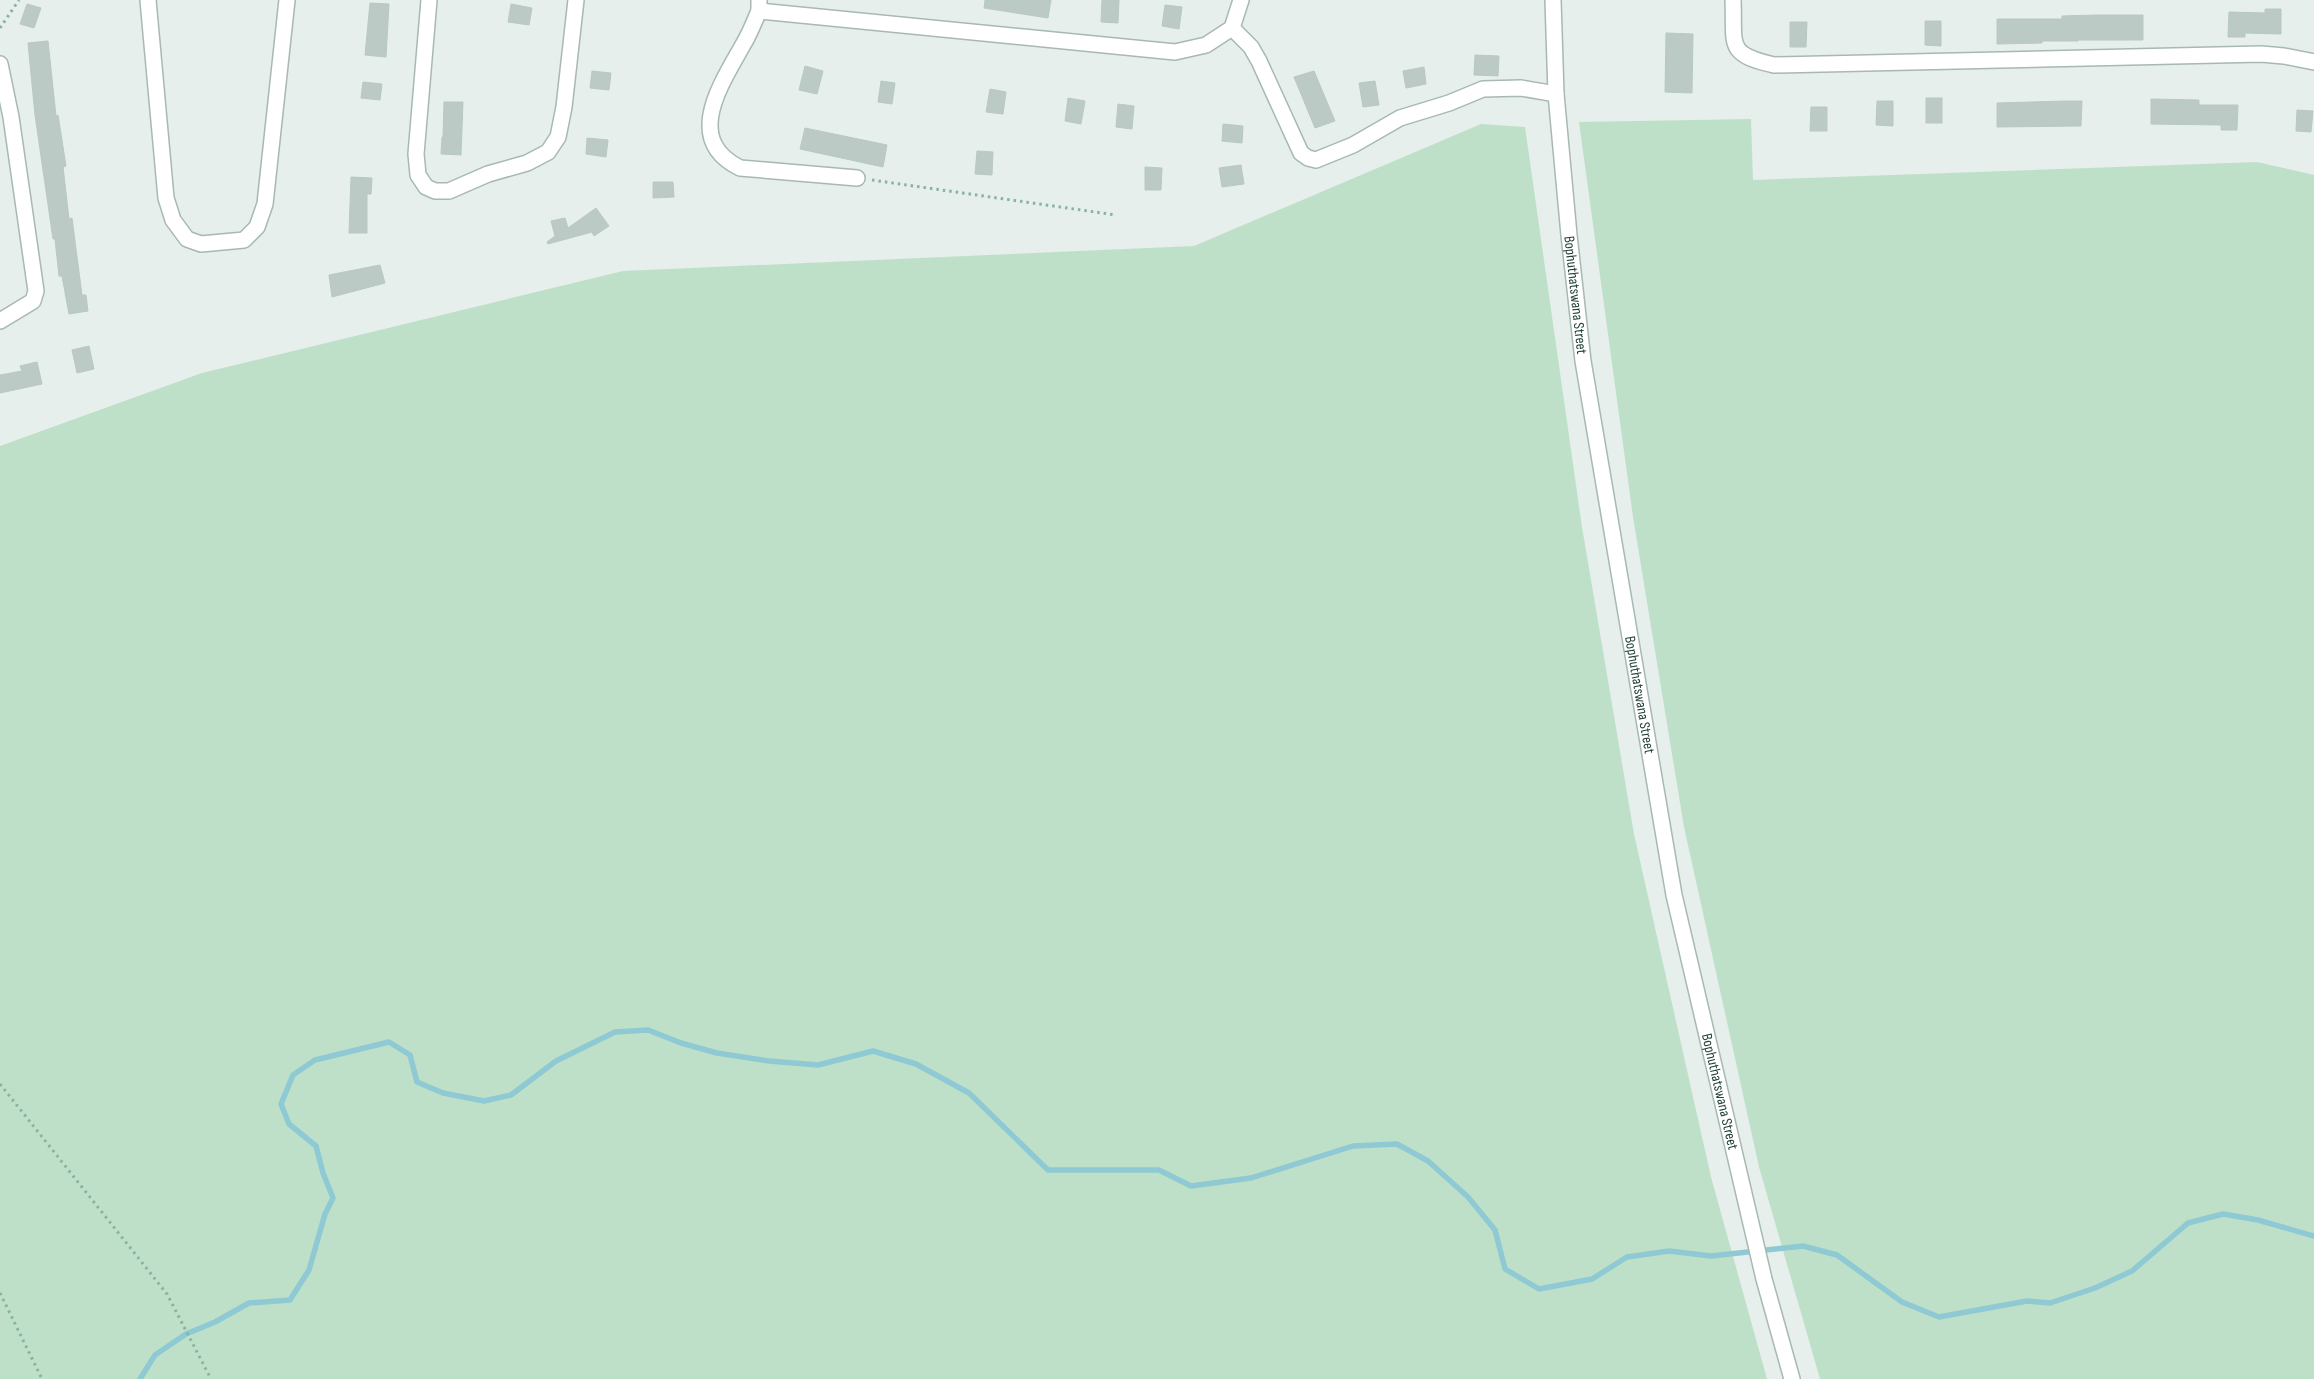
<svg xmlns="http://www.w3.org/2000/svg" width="2314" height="1379" font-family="'Sofia Sans Condensed',sans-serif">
	<rect width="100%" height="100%" fill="#e6efeb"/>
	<g fill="#bfe0c8">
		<polygon points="1751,119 1753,180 2257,162 2314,175 2314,1379 1820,1379 1759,1167 1684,827 1633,517 1579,122"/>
		<polygon points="1481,124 1525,127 1582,527 1634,834 1711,1177 1767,1379 0,1379 0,446 202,373 623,271 1194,246"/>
	</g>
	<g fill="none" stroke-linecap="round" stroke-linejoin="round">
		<polyline stroke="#8ec9d4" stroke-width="5.5" points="140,1379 155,1355 186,1334 215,1322 249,1303 290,1300 309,1270 325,1214 333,1198 323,1173 316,1146 289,1124 281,1104 293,1075 315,1060 389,1042 410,1055 417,1082 443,1093 484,1101 511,1095 556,1061 615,1032 648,1030 681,1043 717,1053 769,1061 818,1065 873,1051 916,1064 969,1093 1048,1170 1159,1170 1191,1186 1251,1178 1353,1146 1397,1144 1428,1161 1468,1197 1495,1230 1505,1269 1539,1289 1592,1279 1627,1257 1669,1251 1711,1256 1803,1246 1837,1255 1902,1302 1939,1317 2027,1301 2050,1303 2095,1288 2132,1271 2188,1223 2223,1214 2258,1220 2314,1236"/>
	</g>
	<g fill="#bbcac4" stroke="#b8c9c2">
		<polygon points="985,0 1051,0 1048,18 984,8"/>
		<polygon points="1102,0 1119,0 1118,23 1101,22"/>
		<polygon points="370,3 389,4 386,57 365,55"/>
		<polygon points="27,4 41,8 34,28 20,24"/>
		<polygon points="511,4 532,8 529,25 508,22"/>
		<polygon points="1165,5 1182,7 1179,29 1162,26"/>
		<polygon points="2265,9 2281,9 2281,34 2245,33 2245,37 2228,37 2229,12 2265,13"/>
		<polygon points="2096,15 2143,15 2143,40 2078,40 2078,41 2042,41 2042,43 1997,44 1997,19 2062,19 2062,16"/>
		<polygon points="1925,21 1941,21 1941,46 1925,45"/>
		<polygon points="1790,22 1807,22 1806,47 1790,47"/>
		<polygon points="1666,33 1693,34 1692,93 1665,92"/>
		<polygon points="48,41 56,116 58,115 66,166 63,167 69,219 72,218 82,295 86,295 88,311 69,314 62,276 59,276 55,239 53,239 35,115 28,43"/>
		<polygon points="1475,55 1499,56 1498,76 1474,75"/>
		<polygon points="805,66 823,71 817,94 799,90"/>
		<polygon points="1424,67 1426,84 1406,88 1403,71"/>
		<polygon points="592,71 611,73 609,90 590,88"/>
		<polygon points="1314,71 1335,121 1315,128 1294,77"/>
		<polygon points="881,81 895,83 892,104 878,102"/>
		<polygon points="1375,81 1379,105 1363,107 1359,83"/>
		<polygon points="363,82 382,84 380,100 361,98"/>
		<polygon points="990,89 1006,92 1003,114 986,112"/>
		<polygon points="1068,98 1085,101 1081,124 1065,121"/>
		<rect x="1926" y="98" width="16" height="25"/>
		<polygon points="2151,99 2199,100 2199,105 2238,105 2237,130 2221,130 2221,125 2151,124"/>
		<polygon points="1877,101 1893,101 1893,126 1876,125"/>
		<polygon points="2065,101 2082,101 2081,126 1997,127 1997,103"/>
		<polygon points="444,102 463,102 461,155 441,154 442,137 443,137"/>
		<polygon points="1118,104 1134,106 1132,129 1116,127"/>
		<polygon points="1811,107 1827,107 1827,131 1810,131"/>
		<polygon points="2297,110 2313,111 2311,132 2296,131"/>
		<polygon points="1223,124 1243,126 1242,143 1222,141"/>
		<polygon points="805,128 887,145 883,167 800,149"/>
		<polygon points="587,138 608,140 606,157 586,154"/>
		<polygon points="977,151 993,152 992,175 975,174"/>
		<polygon points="1241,165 1244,184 1222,187 1219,168"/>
		<polygon points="1145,167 1162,168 1161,190 1145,190"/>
		<polygon points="351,177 372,178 371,194 367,194 367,233 349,233"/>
		<polygon points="653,182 673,182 674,197 653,198"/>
		<polygon points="596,208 609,226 594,236 592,232 548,244 547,242 555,236 551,221 565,218 568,228"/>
		<polygon points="380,265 385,283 332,297 329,275"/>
		<polygon points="89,346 94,369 77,373 72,350"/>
		<polygon points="37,362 42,384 0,393 0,375 22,371 20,366"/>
	</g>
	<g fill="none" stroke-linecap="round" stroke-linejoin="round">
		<defs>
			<g id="minor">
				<polyline points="148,0 166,198 173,220 187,239 201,244 244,240 257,227 265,204 287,0"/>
				<polyline points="429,0 416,154 418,175 426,187 435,191 449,191 488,174 527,163 548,152 558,137 564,107 576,0"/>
				<path d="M759,0V11C754,22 750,33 744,43C722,83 682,139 740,168L857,178"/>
				<path id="s1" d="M1553,0L1556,94L1569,235L1583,361L1674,895L1764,1279L1792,1379"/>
				<path d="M1733,0C1735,45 1725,54 1774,65L2261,54L2284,56L2314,62"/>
				<polyline points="759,11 1175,52 1206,45 1232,28 1241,0"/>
				<polyline points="1232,28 1251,47 1259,61 1301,153 1308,158 1316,160 1353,145 1400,118 1449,103 1483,89 1521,88 1556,94"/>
				<polyline points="0,64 11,117 36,291 33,301 0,321"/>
			</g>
		</defs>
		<use href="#minor" stroke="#a8b8b2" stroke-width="18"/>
		<g stroke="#86b3a5" stroke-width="3" stroke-dasharray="2.5 4" stroke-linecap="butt">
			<polyline points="0,28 19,0"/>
			<polyline points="872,180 1116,215"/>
			<polyline points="0,1084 167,1294 211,1379"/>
			<polyline points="0,1293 42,1379"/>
		</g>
		<use href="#minor" stroke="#fff" stroke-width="15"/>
	</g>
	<g text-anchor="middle" stroke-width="5" stroke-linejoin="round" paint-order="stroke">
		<g font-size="15" fill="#24423a" stroke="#f7fbf9">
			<text dy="5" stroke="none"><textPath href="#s1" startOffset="296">Bophuthatswana Street</textPath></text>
			<text dy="5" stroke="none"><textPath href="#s1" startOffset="701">Bophuthatswana Street</textPath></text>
			<text dy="5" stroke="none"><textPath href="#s1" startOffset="1106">Bophuthatswana Street</textPath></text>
		</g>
	</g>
</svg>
